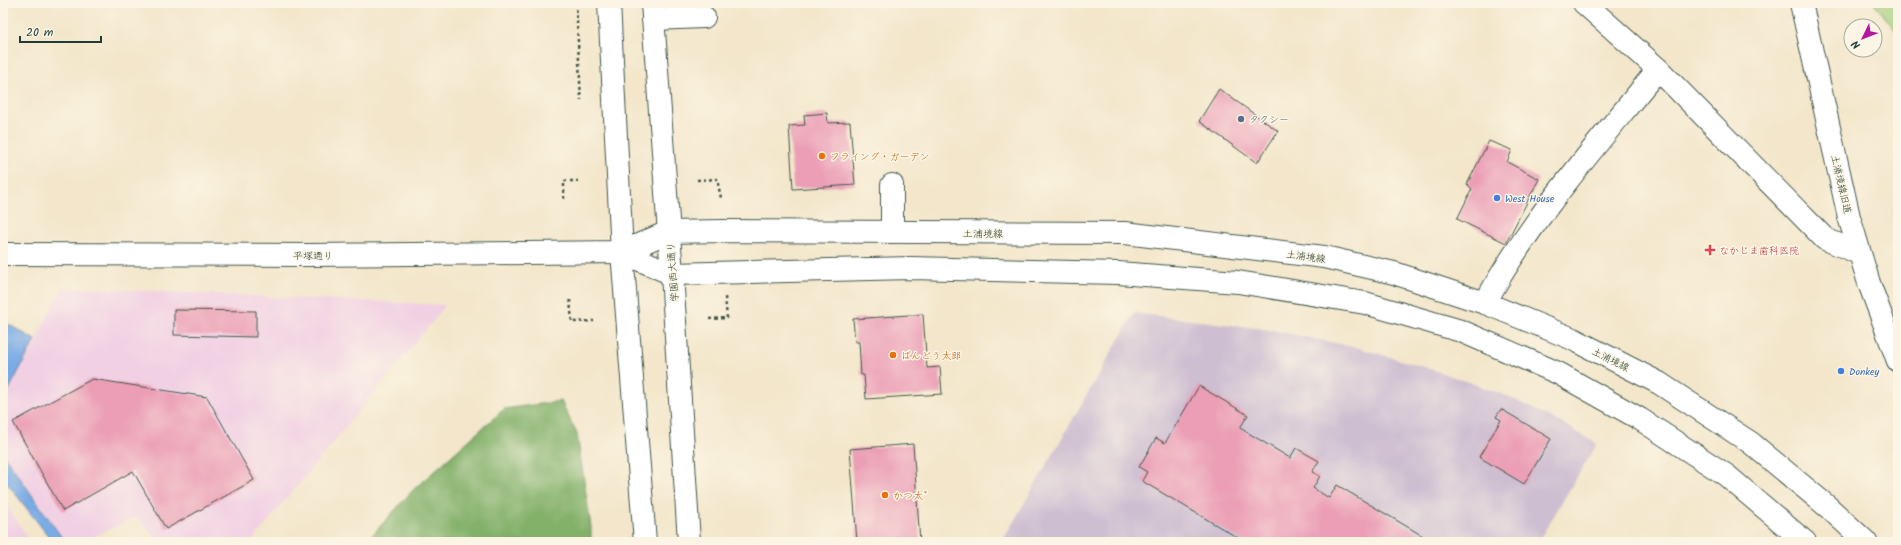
<svg xmlns="http://www.w3.org/2000/svg" width="1901" height="545" font-family="Kalam,'Klee One',sans-serif">
	<rect width="100%" height="100%" fill="#fcf5e5"/>
	<filter id="ink" filterUnits="userSpaceOnUse"><feTurbulence type="fractalNoise" baseFrequency=".025" numOctaves="2"/><feDisplacementMap in="SourceGraphic" scale="8" xChannelSelector="R" yChannelSelector="G"/><feConvolveMatrix kernelMatrix="1 2 1 2 8 2 1 2 1" color-interpolation-filters="sRGB"/></filter>
	<filter id="wash" filterUnits="userSpaceOnUse"><feTurbulence type="fractalNoise" baseFrequency=".012" numOctaves="4" result="noise"/><feDisplacementMap in="SourceGraphic" scale="16" xChannelSelector="R" yChannelSelector="G"/><feGaussianBlur stdDeviation="0.9" result="paint"/><feColorMatrix in="noise" values="0 0 0 0 0 0 0 0 0 0 0 0 0 0 0 0 0 1.4 0 .05"/><feComposite in="paint" operator="in"/></filter>
	<g filter="url(#wash)">
		<rect width="100%" height="100%" fill="#f3e6ca"/>
		<g fill="#f1d0e4">
			<polygon points="63,287 446,305 251,542 161,542 136,517 82,542 65,542 3,454 3,402"/>
			<polygon points="3,501 16,519 30,542 3,542"/>
		</g>
		<polygon fill="#cebed1" points="1134,313 1272,330 1359,348 1434,370 1507,396 1558,421 1597,444 1538,542 1002,542"/>
		<polygon fill="#a4ce7a" stroke="#628657" points="1874,3 1898,3 1898,34"/>
		<polygon fill="#83b16a" stroke="#51774f" points="561,401 577,434 591,527 591,542 366,542 414,489 504,409"/>
		<g fill="#79abe5" stroke="#4c748c">
			<polygon points="3,321 35,340 3,401"/>
			<polygon points="3,454 65,542 53,542 3,478"/>
		</g>
		<g id="blocks">
			<g fill="#eb9eb6">
				<polygon points="1219,89 1278,131 1257,163 1199,121"/>
				<polygon points="827,113 828,123 850,122 855,185 793,189 789,126 805,125 804,115"/>
				<polygon points="1489,141 1512,150 1507,162 1539,179 1506,243 1457,219 1472,189 1467,184"/>
				<polygon points="174,310 256,311 256,337 174,335"/>
				<polygon points="923,314 927,368 940,367 942,394 866,399 864,375 861,375 859,342 855,342 853,319"/>
				<polygon points="92,379 207,397 254,480 166,529 133,471 63,511 13,422"/>
				<polygon points="1199,386 1248,415 1240,428 1290,458 1296,448 1319,461 1312,472 1320,476 1313,488 1329,498 1337,485 1433,542 1245,542 1142,481 1147,472 1139,467 1156,438 1165,443"/>
				<polygon points="1501,409 1551,439 1524,484 1479,457 1501,420 1496,417"/>
				<polygon points="913,444 920,542 857,542 850,449"/>
			</g>
		</g>
	</g>
	<g filter="url(#ink)">
		<use href="#blocks" fill-opacity="0" stroke="#3f564a" stroke-width="1"/>
		<g fill="none" stroke-linecap="round" stroke-linejoin="round">
			<defs>
				<g id="minor">
					<polyline points="1584,3 1658,69 1825,239 1859,253"/>
					<polyline points="1801,3 1849,217 1869,283 1898,361"/>
					<polyline points="653,19 704,17"/>
					<polyline points="892,232 892,185"/>
					<path d="M1485,303C1531,218 1598,144 1658,69"/>
				</g>
				<g id="major">
					<polyline points="622,252 672,274 911,268 1118,273 1238,282 1365,303 1461,331 1558,373 1640,419 1726,475 1805,542"/>
					<polyline points="3,254 309,255 622,252 668,232 723,231 1125,233 1324,257 1394,273 1485,303 1573,339 1659,383 1751,443 1828,507 1866,542"/>
				</g>
				<g id="highway">
					<polyline points="609,3 622,252 645,542"/>
					<polyline points="652,3 672,274 689,542"/>
				</g>
			</defs>
			<use href="#minor" stroke="#3f564a" stroke-width="24"/>
			<use href="#major" stroke="#3f564a" stroke-width="24"/>
			<use href="#highway" stroke="#3f564a" stroke-width="24"/>
			<g stroke="#3f564a" stroke-width="2.5" stroke-dasharray="3 3" stroke-linecap="butt">
				<polyline points="576,3 581,100"/>
				<polyline points="697,180 717,179 721,198"/>
				<polyline points="564,199 564,181 578,181"/>
				<polyline points="570,300 572,322 594,321"/>
				<polyline points="709,319 727,318 725,297"/>
			</g>
			<use href="#minor" stroke="#fff" stroke-width="22"/>
			<use href="#major" stroke="#fff" stroke-width="22"/>
			<use href="#highway" stroke="#fff" stroke-width="22"/>
		</g>
	</g>
	<circle fill="#5c6f8a" stroke="#fcf5e5" stroke-width="1.5" cx="1241" cy="119" r="4"/>
	<g fill="#e8710a" stroke="#fcf5e5" stroke-width="1.5">
		<circle cx="822" cy="156" r="4"/>
		<circle cx="893" cy="355" r="4"/>
		<circle cx="885" cy="495" r="4"/>
	</g>
	<g fill="#3f7fe0" stroke="#fcf5e5" stroke-width="1.5">
		<circle cx="1497" cy="198" r="4"/>
		<circle cx="1841" cy="371" r="4"/>
	</g>
	<path fill="#e0444e" stroke="#fcf5e5" stroke-width="1.5" d="M1708 244h4v4h4v4h-4v4h-4v-4h-4v-4h4z"/>
	<g text-anchor="middle" stroke-width="3" stroke-linejoin="round" paint-order="stroke">
		<g font-size="10" fill="#4e5e75" stroke="#fcf5e5" text-anchor="start">
			<text x="1249" y="123">タクシー</text>
		</g>
		<g font-size="10" fill="#c56008" stroke="#fcf5e5" text-anchor="start">
			<text x="830" y="160">フライング・ガーデン</text>
			<text x="901" y="359">ばんどう太郎</text>
			<text x="893" y="499">かつ太*</text>
		</g>
		<g font-size="10" fill="#1f3d34" stroke="#fcf5e5">
			<text transform="translate(1842 184) rotate(77)" y="4">土浦境線旧道</text>
			<text x="983" y="237">土浦境線</text>
			<text x="313" y="259">平塚通り</text>
			<text transform="translate(1306 256) rotate(8)" y="4">土浦境線</text>
			<text transform="translate(672 272) rotate(-94)" y="4">学園西大通り</text>
			<text transform="translate(1611 359) rotate(27)" y="4">土浦境線</text>
		</g>
		<g font-size="10" fill="#366cbe" stroke="#fcf5e5" text-anchor="start">
			<text x="1505" y="202">West House</text>
			<text x="1849" y="375">Donkey</text>
		</g>
		<g font-size="10" fill="#be3a42" stroke="#fcf5e5" text-anchor="start">
			<text x="1719" y="254">なかじま歯科医院</text>
		</g>
	</g>
	<rect width="1901" height="545" fill="none" stroke="#fcf5e5" stroke-width="16"/>
	<g transform="translate(1863 38) rotate(227)"><circle r="19" fill="#fcf5e5" stroke="#a4ab9e"/>
	<path d="M0-3L7 15L0 10L-7 15Z" fill="#b5179e"/>
	<text y="-6" font-size="11" font-weight="bold" text-anchor="middle" fill="#1f3d34">N</text>
	</g>
	<path d="M20 36v6h81v-6" fill="none" stroke="#1f3d34" stroke-width="2"/>
	<text x="26" y="36" font-size="12" fill="#1f3d34" stroke="#fcf5e5" stroke-width="3" paint-order="stroke">20 m</text>
</svg>
